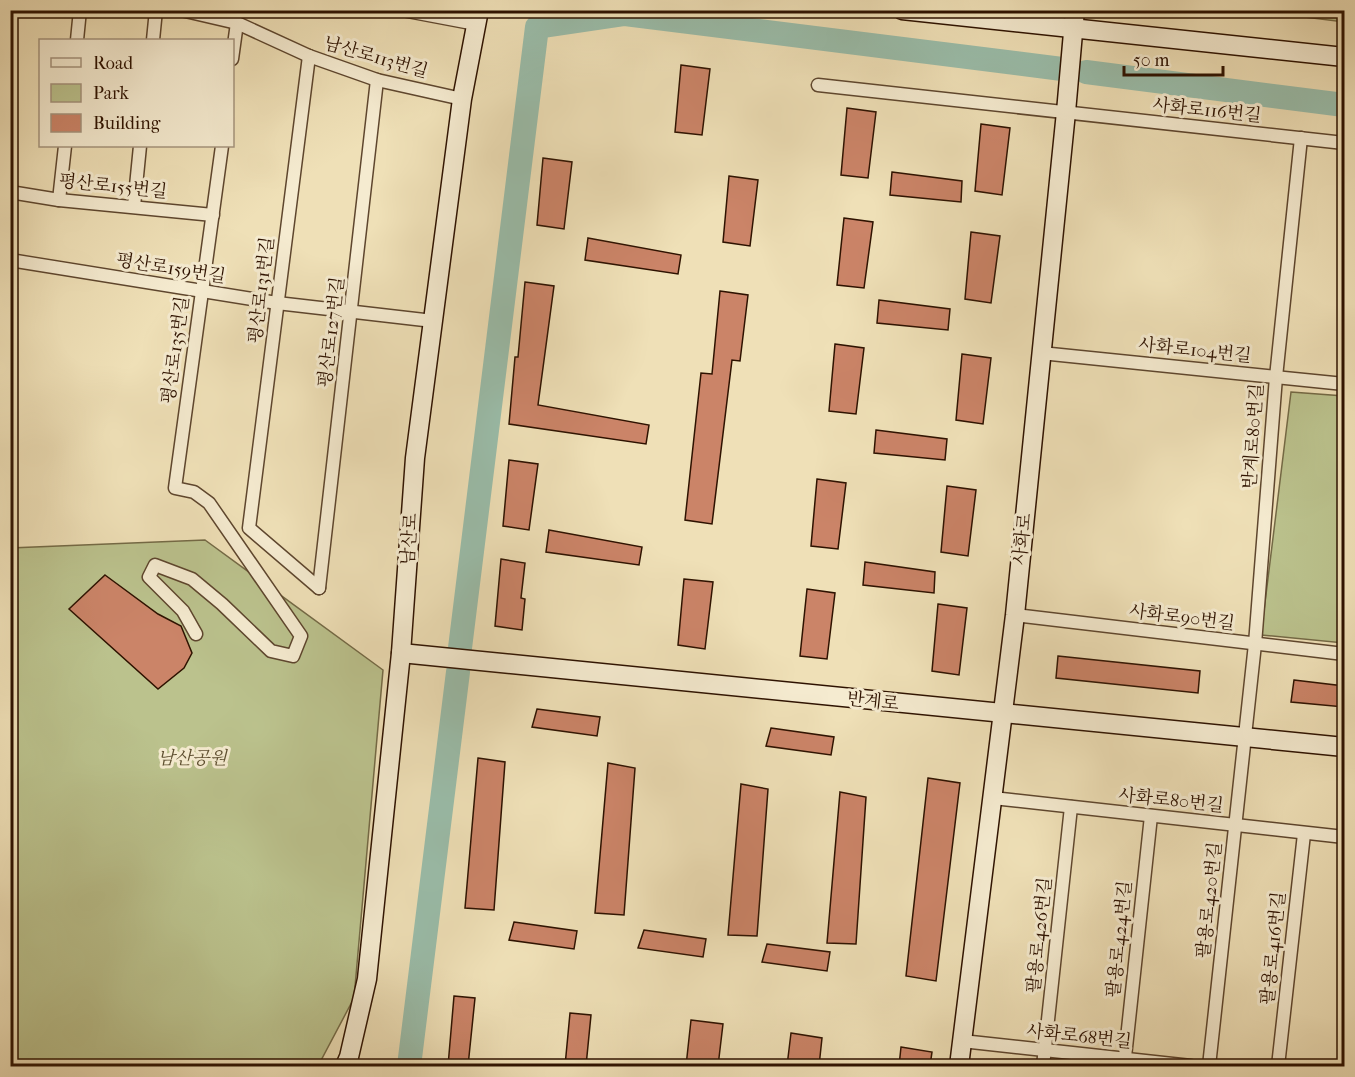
<svg xmlns="http://www.w3.org/2000/svg" width="1355" height="1077" font-family="'IM FELL French Canon','Noto Serif KR',serif">
	<rect width="100%" height="100%" fill="#efe0b7"/>
	<filter id="stains"><feTurbulence type="fractalNoise" baseFrequency=".00333" numOctaves="4"/><feColorMatrix values="0 0 0 0 .2 0 0 0 0 .09 0 0 0 0 .02 0 0 0 .5 -.17"/></filter>
	<radialGradient id="worn" r=".72"><stop offset=".6" stop-color="#630" stop-opacity="0"/><stop offset="1" stop-color="#630" stop-opacity=".3"/></radialGradient>
	<g fill="#bbc28d" stroke="#746a46" stroke-width="1.5">
		<polygon points="1256,11 1344,11 1344,22"/>
		<polygon points="1291,392 1344,396 1344,643 1261,635"/>
		<polygon points="205,540 383,670 354,998 318,1066 11,1066 10,548"/>
	</g>
	<g fill="none" stroke-linecap="round" stroke-linejoin="round">
		<g stroke="#9abdaa" stroke-width="24">
			<polyline points="1086,72 1344,105"/>
			<polyline points="460,648 537,27 625,14 1062,69"/>
			<polyline points="409,1066 458,672"/>
		</g>
	</g>
	<g fill="#cb8468" stroke="#2e1200" stroke-width="1.5">
		<polygon points="681,65 710,69 702,135 675,132"/>
		<polygon points="847,108 876,112 868,178 841,175"/>
		<polygon points="981,124 1010,128 1002,195 975,191"/>
		<polygon points="543,158 572,162 564,229 537,225"/>
		<polygon points="892,172 962,181 961,202 890,195"/>
		<polygon points="729,176 758,180 750,246 723,242"/>
		<polygon points="844,218 873,222 864,288 837,285"/>
		<polygon points="971,232 1000,236 991,303 965,299"/>
		<polygon points="588,238 681,255 678,274 585,260"/>
		<polygon points="525,282 554,286 538,405 649,425 646,444 509,424 515,357 518,357"/>
		<polygon points="720,291 748,295 740,361 732,360 712,524 685,520 701,373 712,374"/>
		<polygon points="879,300 950,309 948,330 877,323"/>
		<polygon points="835,344 864,348 856,414 829,411"/>
		<polygon points="962,354 991,358 983,424 956,420"/>
		<polygon points="876,430 947,439 945,460 874,453"/>
		<polygon points="509,460 538,464 529,530 503,526"/>
		<polygon points="817,479 846,483 838,549 811,546"/>
		<polygon points="947,486 976,490 968,556 941,552"/>
		<polygon points="549,530 642,547 639,565 546,552"/>
		<polygon points="501,559 525,563 521,598 525,599 522,630 495,626"/>
		<polygon points="865,562 935,572 934,593 863,585"/>
		<polygon points="105,575 158,614 181,626 192,653 184,668 158,689 69,609"/>
		<polygon points="684,579 713,582 705,649 678,645"/>
		<polygon points="807,589 835,593 827,659 800,656"/>
		<polygon points="938,604 967,608 959,675 932,671"/>
		<polygon points="1058,656 1200,671 1198,693 1056,678"/>
		<polygon points="1294,680 1344,686 1344,707 1291,702"/>
		<polygon points="537,709 600,717 597,736 532,727"/>
		<polygon points="771,728 834,737 831,755 766,746"/>
		<polygon points="478,758 505,762 494,910 465,908"/>
		<polygon points="608,763 635,768 624,915 595,913"/>
		<polygon points="928,778 960,783 936,981 906,976"/>
		<polygon points="741,784 768,789 757,936 728,935"/>
		<polygon points="840,792 866,797 856,944 827,943"/>
		<polygon points="514,922 577,931 574,949 509,940"/>
		<polygon points="644,930 706,939 703,957 638,948"/>
		<polygon points="767,944 830,952 827,971 762,962"/>
		<polygon points="454,996 475,998 468,1066 448,1066"/>
		<polygon points="570,1013 591,1015 586,1066 565,1066"/>
		<polygon points="691,1020 723,1024 718,1066 686,1066"/>
		<polygon points="791,1033 822,1038 819,1066 787,1066"/>
		<polygon points="901,1047 932,1052 930,1066 899,1066"/>
	</g>
	<g fill="none" stroke-linecap="round" stroke-linejoin="round">
		<defs>
			<g id="street">
				<polyline points="181,10 237,23 309,56 377,80 462,99"/>
				<polyline points="402,10 476,24"/>
				<polyline points="77,40 80,10"/>
				<polyline points="153,40 156,10"/>
				<polyline points="309,56 249,528 319,588"/>
				<polyline points="232,59 237,23"/>
				<polyline points="818,85 1344,143"/>
				<polyline points="10,192 59,200 213,215"/>
				<polyline points="59,200 65,146"/>
				<polyline points="134,206 140,146"/>
				<polyline points="10,260 277,303 433,321"/>
				<polyline points="1041,353 1344,384"/>
				<polyline points="319,588 377,80"/>
				<polyline points="1015,615 1344,654"/>
				<polyline points="196,634 183,611 149,577 155,565 192,579 222,604 271,651 293,656 301,636 209,503 194,492 175,488 222,146"/>
				<polyline points="993,798 1344,837"/>
				<polyline points="962,1041 1191,1066"/>
				<polyline points="1043,1066 1071,807"/>
				<polyline points="1124,1066 1151,816"/>
				<polyline points="1209,1066 1255,644 1276,377 1301,138"/>
				<polyline points="1278,1066 1304,834"/>
			</g>
			<g id="secondary">
				<polyline points="902,10 1344,57"/>
				<polyline points="401,653 1344,747"/>
				<polyline points="345,1066 349,1057 367,979 401,653 415,458 462,99 479,10"/>
				<polyline points="959,1066 1015,615 1066,112 1075,10"/>
			</g>
		</defs>
		<use href="#street" stroke="#5e462e" stroke-width="15"/>
		<use href="#secondary" stroke="#2e1200" stroke-width="21"/>
		<use href="#street" stroke="#f5ebd0" stroke-width="12"/>
		<use href="#secondary" stroke="#f5ebd0" stroke-width="18"/>
	</g>
	<g text-anchor="middle" stroke-width="6" stroke-linejoin="round" paint-order="stroke">
		<g font-size="18" fill="#2e1200" stroke="#f5ebd0">
			<text transform="translate(376 57) rotate(16)" y="6">남산로113번길</text>
			<text transform="translate(1207 110) rotate(6)" y="6">사화로116번길</text>
			<text transform="translate(113 186) rotate(6)" y="6">평산로155번길</text>
			<text transform="translate(171 268) rotate(9)" y="6">평산로159번길</text>
			<text transform="translate(261 290) rotate(-83)" y="6">평산로131번길</text>
			<text transform="translate(331 332) rotate(-83)" y="6">평산로127번길</text>
			<text transform="translate(175 350) rotate(-82)" y="6">평산로135번길</text>
			<text transform="translate(1195 350) rotate(6)" y="6">사화로104번길</text>
			<text transform="translate(1253 436) rotate(-86)" y="6">반계로80번길</text>
			<text transform="translate(409 539) rotate(-86)" y="6">남산로</text>
			<text transform="translate(1022 539) rotate(-84)" y="6">사화로</text>
			<text transform="translate(1182 617) rotate(7)" y="6">사화로90번길</text>
			<text transform="translate(873 701) rotate(6)" y="6">반계로</text>
			<text transform="translate(1171 800) rotate(6)" y="6">사화로80번길</text>
			<text transform="translate(1209 900) rotate(-84)" y="6">팔용로420번길</text>
			<text transform="translate(1039 935) rotate(-84)" y="6">팔용로426번길</text>
			<text transform="translate(1119 939) rotate(-84)" y="6">팔용로424번길</text>
			<text transform="translate(1273 948) rotate(-84)" y="6">팔용로416번길</text>
			<text transform="translate(1079 1036) rotate(6)" y="6">사화로68번길</text>
		</g>
		<g font-size="18" font-style="italic" fill="#5f5031" stroke="#f5ebd0">
			<text x="192" y="764">남산공원</text>
		</g>
	</g>
	<rect width="1355" height="1077" fill="none" stroke="#efe0b7" stroke-width="36"/>
	<rect x="12" y="12" width="1331" height="1053" fill="none" stroke="#2e1200" stroke-width="3"/>
	<rect x="18" y="18" width="1319" height="1041" fill="none" stroke="#2e1200" stroke-width="1.5"/>
	<rect x="39" y="39" width="195" height="108" fill="#f5ebd0" stroke="#a5947d" stroke-width="1.5"/>
	<rect x="51" y="58" width="30" height="9" fill="#f5ebd0" stroke="#a5947d" stroke-width="1.5"/>
	<text x="93" y="69" font-size="18" fill="#2e1200">Road</text>
	<rect x="51" y="84" width="30" height="18" fill="#bbc28d" stroke="#a5947d" stroke-width="1.5"/>
	<text x="93" y="99" font-size="18" fill="#2e1200">Park</text>
	<rect x="51" y="114" width="30" height="18" fill="#cb8468" stroke="#a5947d" stroke-width="1.5"/>
	<text x="93" y="129" font-size="18" fill="#2e1200">Building</text>
	<path d="M1124 66v9h99v-9" fill="none" stroke="#2e1200" stroke-width="3"/>
	<text x="1133" y="66" font-size="18" fill="#2e1200" stroke="#f5ebd0" stroke-width="4.5" paint-order="stroke">50 m</text>
	<rect width="100%" height="100%" filter="url(#stains)"/>
	<rect width="100%" height="100%" fill="url(#worn)"/>
</svg>
